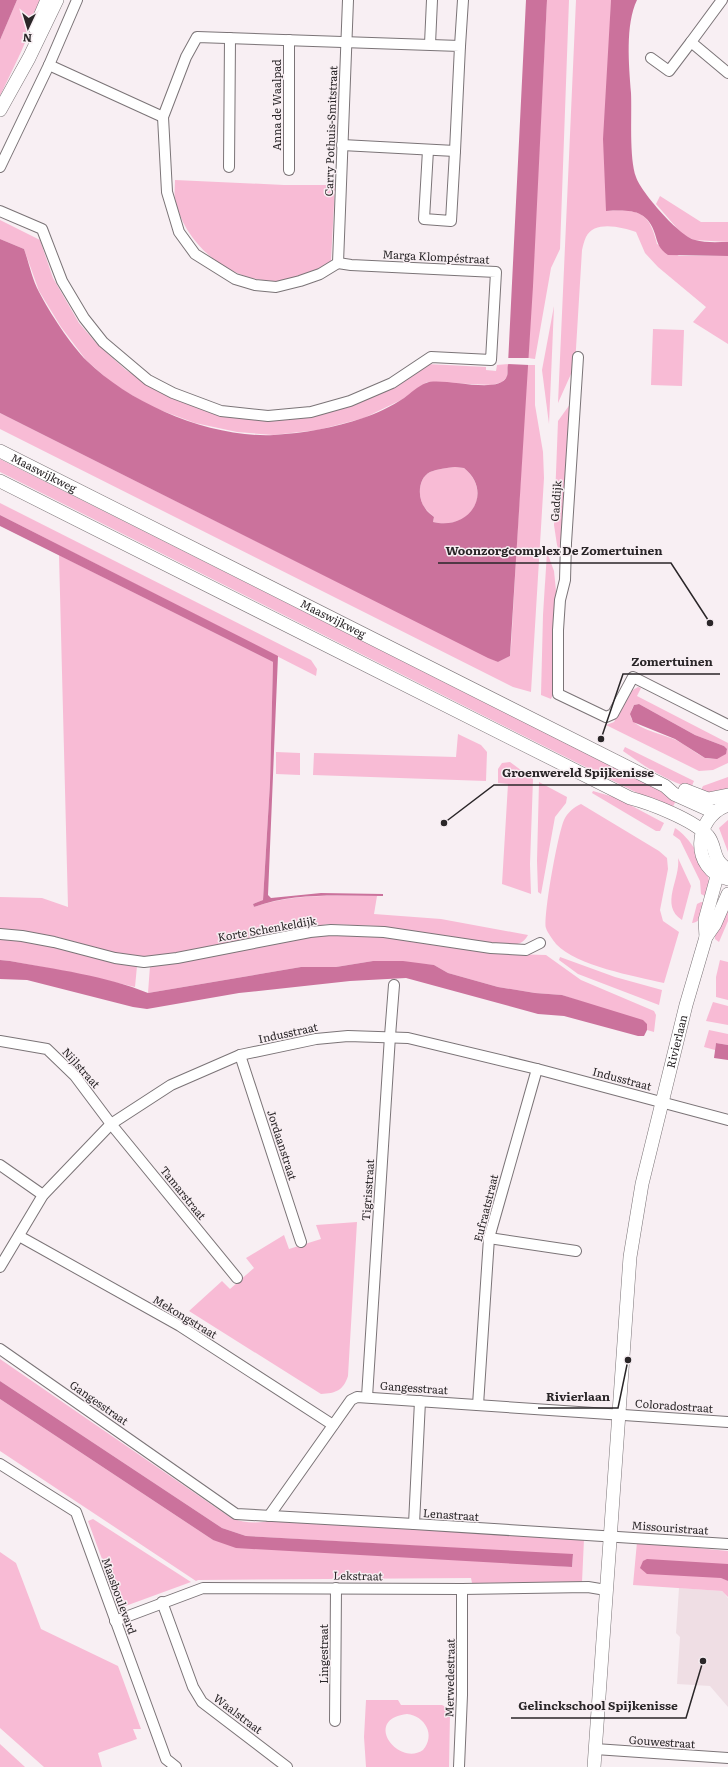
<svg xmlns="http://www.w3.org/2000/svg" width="728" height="1767" font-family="Literata,serif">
	<rect width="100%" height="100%" fill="#f8eff3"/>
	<polygon fill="#efdee4" points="679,1588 722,1591 728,1598 728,1707 710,1686 677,1684 680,1637 676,1633"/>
	<g fill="#f8bbd5" fill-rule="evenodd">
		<polygon points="17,0 43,0 21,52 0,96 0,40"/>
		<polygon points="547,0 569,0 560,249 551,268 535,359 528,358"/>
		<path d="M576,0H611L607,211C639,209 649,211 657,244L679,256H728V344L693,322L706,307L658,267L645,253L636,232C622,227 594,220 586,237C584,241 583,246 582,250L575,365L558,403Z"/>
		<path d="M175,180L284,185H335L331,261C321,267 310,274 298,278C245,293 185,252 175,198C174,193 175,186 175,180Z"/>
		<polygon points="660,196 701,222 728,222 728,242 694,240 682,234 656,204"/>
		<polygon points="0,220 40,240 53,278 79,323 97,344 126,370 163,393 206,410 316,415 357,404 398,383 427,364 486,367 486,370 496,371 497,365 508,364 507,377 502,382 492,385 427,382 401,400 364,418 318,430 273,435 237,432 195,423 152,407 113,384 86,360 61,327 39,291 24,249 0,239"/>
		<polygon points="554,306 549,424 542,370"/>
		<polygon points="653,329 684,330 682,386 651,385"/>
		<polygon points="527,365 535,365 535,405 543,452 544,478 531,692 513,687 0,429 0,413 498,662 510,656 511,647"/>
		<polygon points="573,400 565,568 557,545 554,525 558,421"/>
		<polygon points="0,459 677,799 671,810 0,472"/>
		<path d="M455,467L464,468C494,493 470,531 433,522L434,517C431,514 427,511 425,508C417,498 418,478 430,472C438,469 446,468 455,467Z"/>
		<polygon points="0,503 311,660 317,669 316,676 0,515"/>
		<polygon points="547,552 554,571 556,591 555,690 551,699 541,695 543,615"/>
		<path d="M59,555L273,662L270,783L263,900L253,904L254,907C293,893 336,896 377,896L374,914L441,919L528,935C523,944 517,945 507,945L378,926L328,924L253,937L171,956L144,958L111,952L58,937L0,929V897L42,898L68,907Z"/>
		<path d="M638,687L641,688L637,696L728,743V763L713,770L699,771L606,725L614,722L631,691ZM639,704L695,735L724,746L727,750L725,754C720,758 711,760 705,758C695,753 686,745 676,740C665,735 642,730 634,722C628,717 631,710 634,705Z"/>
		<polygon points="458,734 481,745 487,752 486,781 313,775 314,753 456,757"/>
		<path d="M625,747L694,781L691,788C665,780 644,766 623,751Z"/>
		<polygon points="276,752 300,753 300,775 276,774"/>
		<polygon points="510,762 533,779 530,864 531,894 502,884 508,784 498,783 498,769 502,763"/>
		<polygon points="728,777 728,790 712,794 700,792 703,786"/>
		<polygon points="539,782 567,797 566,803 555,817 541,894 538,892 537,861"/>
		<polygon points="593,791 617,798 664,823 660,831 656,831 592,793"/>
		<path d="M581,804L659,851L667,858L668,869L660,910L663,921L679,932L664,983C634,976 577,966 556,944C553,940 547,932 546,928C543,916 558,833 564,820C567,813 574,807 581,804Z"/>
		<polygon points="728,820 728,852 719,828"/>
		<path d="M675,828C689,836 707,865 709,881C710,886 708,892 707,897L701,894L700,881L680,840L673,835Z"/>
		<path d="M678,858L691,886L682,920C659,905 681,879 678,858Z"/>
		<path d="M701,902L705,903C703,912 702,922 692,923L697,904Z"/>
		<polygon points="726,910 728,911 728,921 719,942 715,939 715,935"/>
		<polygon points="353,933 434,941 511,954 546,955 581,980 654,1011 656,1015 654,1032 647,1030 647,1024 562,995 535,993 498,987 448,973 434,965 373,961 336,967 301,967 148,993 150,966 324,934"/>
		<polygon points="0,938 11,938 81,952 117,963 137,966 135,987 74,973 10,961 0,960"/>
		<polygon points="560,957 615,977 662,990 659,1005 578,974 559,960"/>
		<polygon points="720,960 728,962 728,1000 716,997 716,977"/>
		<polygon points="713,1002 728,1006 728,1025 706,1021"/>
		<polygon points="709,1030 728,1034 728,1045 716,1043 715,1050 704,1047"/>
		<path d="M357,1222L348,1376C343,1391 336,1393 321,1394L189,1311L222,1281L230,1289L254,1268L246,1258L284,1235L289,1249L321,1239L316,1225Z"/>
		<path d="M0,1359L231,1518C247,1524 259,1523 276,1520L584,1539L582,1582L472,1583L471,1578L198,1580L196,1581L0,1451V1399L213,1540L572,1567L573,1555L246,1536L222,1528L0,1381Z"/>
		<polygon points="93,1519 191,1582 120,1608 88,1521"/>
		<polygon points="637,1542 728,1551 728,1564 726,1564 722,1578 728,1581 728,1597 722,1591 633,1585"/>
		<polygon points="0,1552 16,1563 41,1629 118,1666 141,1729 133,1729 137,1739 98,1753 102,1767 44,1767 0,1728"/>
		<path d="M366,1700H398L401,1705H442L448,1708L450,1714L449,1767H366L364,1737ZM407,1714C425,1716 436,1735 423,1750C398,1767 362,1719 407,1714Z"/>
		<polygon points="0,1744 25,1767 0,1767"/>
	</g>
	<g fill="#cb729c" fill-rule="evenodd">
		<polygon points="0,0 17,0 0,40"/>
		<path d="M526,0H547L533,286L510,656L498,662L488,658L0,413V239L24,249C29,263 32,279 39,292C50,313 70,344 87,361C132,405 211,438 274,435C304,433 334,428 363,418C376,414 392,406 404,398C411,393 418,386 426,383C441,376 500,396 507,376C508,373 507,368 508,364ZM455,467L464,468C494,492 470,531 433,522L434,517C431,514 427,512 425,508C417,498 418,478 430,472C438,469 446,468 455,467Z"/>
		<path d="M611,0H637C625,25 629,65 631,93C632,115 629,158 636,177C641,192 680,237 695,240C705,243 718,242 728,242V256L668,255C659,249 658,244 655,234C647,209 630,210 606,211L603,139Z"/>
		<path d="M0,515L278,656L268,895L271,898L321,893L383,894V896C340,896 295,892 254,907L253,904L263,900L270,783L273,662L0,526Z"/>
		<polygon points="639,704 695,735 724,746 727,749 726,754 717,759 705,758 675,739 638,724 633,722 630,714 634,705"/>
		<path d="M0,960L10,961C54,969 107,976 148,993L301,967H336L373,961H403L434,965L448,973L498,987L535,993L562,995L643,1020L647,1024V1030L644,1036H638L564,1016L538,1014L406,978L350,981L239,993L147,1009L133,1007L27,980L0,979Z"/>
		<polygon points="716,1043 728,1045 728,1060 714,1058"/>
		<polygon points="0,1381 222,1528 246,1536 573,1554 572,1567 236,1548 213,1540 0,1399"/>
		<polygon points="647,1559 728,1564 728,1581 721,1578 647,1574 640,1568 643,1561"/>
	</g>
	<polygon fill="#f8eff3" points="506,358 530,358 529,365 506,364"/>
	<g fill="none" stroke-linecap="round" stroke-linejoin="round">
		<defs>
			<g id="minor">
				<polyline points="722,0 691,42 728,73"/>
				<polyline points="289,40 289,170"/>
				<polyline points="430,44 432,0"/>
				<polyline points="460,46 463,0"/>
				<polyline points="651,58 669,71 691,42"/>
				<polyline points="49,65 163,117"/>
				<polyline points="428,150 424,219 451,221 455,151"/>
				<polyline points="0,167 49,65 77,0"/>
				<polyline points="229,167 230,38"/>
				<polyline points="0,211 42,229 62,281 84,318 103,342 148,380 173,393 221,411 268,416 311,412 350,401 392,383 431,357 491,360 496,272 351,265 338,263"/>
				<polyline points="338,263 320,274 300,281 276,287 255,285 235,279 195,254 179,232 167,192 163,117 186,57 197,37 460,46 455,151 342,145"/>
				<polyline points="338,263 348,0"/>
				<polyline points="578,357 566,543 565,580 560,600 558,630 558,694 606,717 613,714 633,677 728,725"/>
				<polyline points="0,934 22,936 54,942 115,958 144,962 177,958 310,932 331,930 384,932 491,948 526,950 540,943"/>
				<polyline points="0,1041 47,1049 75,1076 111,1124 237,1278"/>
				<polyline points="240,1055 301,1242"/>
				<polyline points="0,1165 43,1195"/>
				<polyline points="19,1236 180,1326 333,1425"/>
				<polyline points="489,1238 576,1251"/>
				<polyline points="0,1267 43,1195 111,1124 171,1085 240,1055 316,1039 348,1036 408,1038 537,1069 728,1120"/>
				<polyline points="0,1349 236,1514 414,1524"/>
				<polyline points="367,1397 390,1036 394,985"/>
				<polyline points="420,1401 414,1524 728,1544"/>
				<polyline points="478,1405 489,1238 537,1069"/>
				<polyline points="0,1464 76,1512 166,1759 176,1767"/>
				<polyline points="269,1516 351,1400 357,1397 728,1422"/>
				<polyline points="162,1602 193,1687 202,1702 287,1767"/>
				<polyline points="115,1621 203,1588 462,1589 588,1587 606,1590"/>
				<polyline points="335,1721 336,1588"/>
				<polyline points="595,1749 728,1758"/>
				<polyline points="459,1767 462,1695 462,1589"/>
			</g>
			<g id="tertiary">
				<polyline points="35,28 47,0"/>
				<polyline points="0,110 29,58 57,0"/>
				<path id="s1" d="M0,451L665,786L674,794L714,812"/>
				<path d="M0,481L630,798C650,803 694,820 708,836C717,847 711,860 728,869"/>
				<polyline points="685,790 708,799 728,795"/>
				<path d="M728,805C693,817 690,870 728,879"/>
				<polyline points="706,937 705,920 716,880 717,873"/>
				<path id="s2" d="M594,1767L630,1257L642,1184L686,1005L706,937L715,924L728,894"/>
			</g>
		</defs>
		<use href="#minor" stroke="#7b7477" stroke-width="12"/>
		<use href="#tertiary" stroke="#7b7477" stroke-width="14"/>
		<use href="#minor" stroke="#fff" stroke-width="10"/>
		<use href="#tertiary" stroke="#fff" stroke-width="13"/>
	</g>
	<g text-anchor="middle" stroke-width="3" stroke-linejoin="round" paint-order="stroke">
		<g font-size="11" fill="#2a2628" stroke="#f8eff3">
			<text transform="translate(277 105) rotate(-90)" y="4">Anna de Waalpad</text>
			<text transform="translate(331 131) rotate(-88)" y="4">Carry Pothuis-Smitstraat</text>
			<text transform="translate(436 257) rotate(3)" y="4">Marga Klompéstraat</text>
			<text dy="4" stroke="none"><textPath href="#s1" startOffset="49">Maaswijkweg</textPath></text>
			<text transform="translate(556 501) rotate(-86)" y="4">Gaddijk</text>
			<text dy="4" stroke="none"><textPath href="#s1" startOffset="373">Maaswijkweg</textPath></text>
			<text transform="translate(267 929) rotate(-10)" y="4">Korte Schenkeldijk</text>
			<text transform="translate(288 1033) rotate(-12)" y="4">Indusstraat</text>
			<text dy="4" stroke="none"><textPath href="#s2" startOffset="732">Rivierlaan</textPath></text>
			<text transform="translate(81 1068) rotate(48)" y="4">Nijlstraat</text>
			<text transform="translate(622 1079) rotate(15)" y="4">Indusstraat</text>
			<text transform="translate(282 1145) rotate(72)" y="4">Jordaanstraat</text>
			<text transform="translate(368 1190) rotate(-86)" y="4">Tigrisstraat</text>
			<text transform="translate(183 1193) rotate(51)" y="4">Tamarstraat</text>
			<text transform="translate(486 1208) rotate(-76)" y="4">Eufraatstraat</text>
			<text transform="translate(185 1317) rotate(31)" y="4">Mekongstraat</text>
			<text transform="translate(414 1388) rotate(4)" y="4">Gangesstraat</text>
			<text transform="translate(99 1403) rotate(35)" y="4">Gangesstraat</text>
			<text transform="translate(674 1406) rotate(4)" y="4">Coloradostraat</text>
			<text transform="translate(451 1515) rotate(4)" y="4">Lenastraat</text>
			<text transform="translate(670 1528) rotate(4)" y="4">Missouristraat</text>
			<text transform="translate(358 1576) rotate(1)" y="4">Lekstraat</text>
			<text transform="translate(119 1596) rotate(70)" y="4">Maasboulevard</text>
			<text transform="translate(324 1654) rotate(-90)" y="4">Lingestraat</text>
			<text transform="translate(450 1678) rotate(-89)" y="4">Merwedestraat</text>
			<text transform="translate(238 1714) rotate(37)" y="4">Waalstraat</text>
			<text transform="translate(662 1742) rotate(4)" y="4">Gouwestraat</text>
		</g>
	</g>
	<path fill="none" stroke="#2a2628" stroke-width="1.5" d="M710 623L671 563H438M601 739L623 674H720M444 823L494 785H662M628 1360L618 1408H538M703 1661L686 1718H511"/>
	<g fill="#2a2628" stroke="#f8eff3" stroke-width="1.5">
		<circle cx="710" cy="623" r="4"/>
		<circle cx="601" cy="739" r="4"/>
		<circle cx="444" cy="823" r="4"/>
		<circle cx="628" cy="1360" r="4"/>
		<circle cx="703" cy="1661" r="4"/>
	</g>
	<g font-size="12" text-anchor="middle" font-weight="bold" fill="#2a2628" stroke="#f8eff3" stroke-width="3" stroke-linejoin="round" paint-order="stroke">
		<text x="554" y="555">Woonzorgcomplex De Zomertuinen</text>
		<text x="672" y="666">Zomertuinen</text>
		<text x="578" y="777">Groenwereld Spijkenisse</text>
		<text x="578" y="1401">Rivierlaan</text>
		<text x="598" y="1710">Gelinckschool Spijkenisse</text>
	</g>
	<g transform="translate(28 28) rotate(184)" stroke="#f8eff3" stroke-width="3" paint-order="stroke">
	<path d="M0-3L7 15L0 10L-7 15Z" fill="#2a2628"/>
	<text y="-6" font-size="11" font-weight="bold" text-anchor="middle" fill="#2a2628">N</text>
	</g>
</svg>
